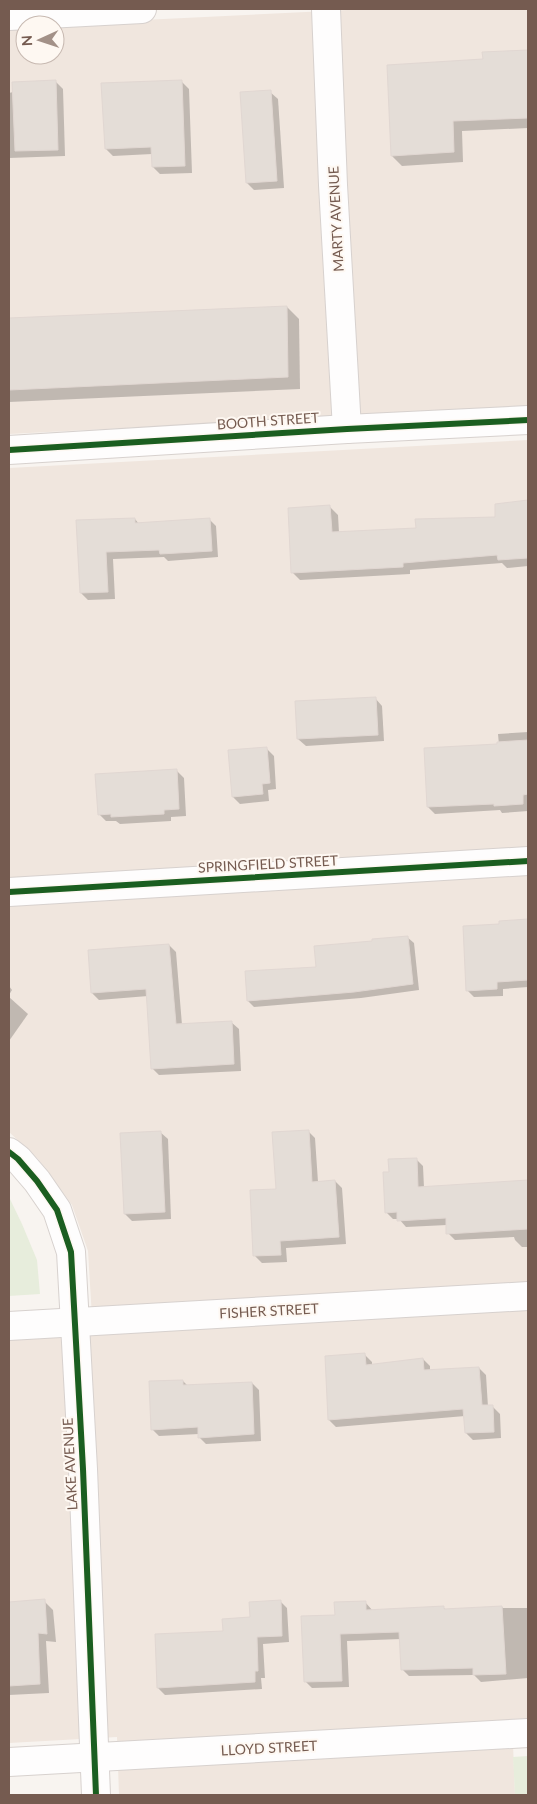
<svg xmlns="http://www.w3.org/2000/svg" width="537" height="1804" font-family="Lato,sans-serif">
	<rect width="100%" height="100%" fill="#f8f4f0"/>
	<g fill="#f0e6de">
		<polygon points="368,9 528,9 528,407 9,434 9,27 25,26 25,55 55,55 55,25 40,25"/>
		<polygon points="528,440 528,1718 512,1719 515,1795 119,1795 117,1737 9,1743 9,1340 93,1334 88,1251 72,1205 38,1159 9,1132 9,468"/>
	</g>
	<g fill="#e7eddc">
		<polygon points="9,1197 22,1224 37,1260 40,1294 9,1296"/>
		<polygon points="528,1756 528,1795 515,1795 513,1757"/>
	</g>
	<g fill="#0003">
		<polygon points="528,51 528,128 462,131 463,162 402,166 392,156 484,60 484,53"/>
		<polygon points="56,82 63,89 65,156 9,158 9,93"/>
		<polygon points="182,82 189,89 192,173 160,174 153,167 152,154 113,156 106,149"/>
		<polygon points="270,92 278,99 284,188 254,190 247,183"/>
		<polygon points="287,307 299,319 300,389 9,402 9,319"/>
		<polygon points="528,502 528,566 507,568 502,563 410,570 410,574 300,580 292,572 330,507 338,515 339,533 418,529 497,518 496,505"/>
		<polygon points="135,519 139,524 209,519 216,526 218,557 168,561 164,557 113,559 115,599 88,600 81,593 77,521"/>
		<polygon points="375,698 382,706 384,741 306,746 298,739"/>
		<polygon points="528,732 528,811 502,813 500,810 435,814 428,807 499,745 498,734"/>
		<polygon points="267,749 274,756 276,789 268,790 269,801 240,804 233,797"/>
		<polygon points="177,771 184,778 186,816 171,817 171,821 120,824 116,821 106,821 99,814"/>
		<polygon points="528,920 528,987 503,989 503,996 474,997 467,990 500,925 500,922"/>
		<polygon points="407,937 414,943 419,990 361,998 254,1007 248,1001 373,942"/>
		<polygon points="169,945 176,952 182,1025 231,1022 239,1029 241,1071 159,1075 152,1068 148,996 99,1000 92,993"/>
		<polygon points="9,986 12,990 9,995"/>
		<polygon points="9,997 28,1014 9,1041"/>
		<polygon points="308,1131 315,1138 318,1182 335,1181 342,1188 346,1244 286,1248 287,1262 262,1263 255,1256 277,1190"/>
		<polygon points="160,1132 168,1139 171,1219 132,1221 125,1214"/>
		<polygon points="416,1159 423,1166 424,1188 528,1181 528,1247 522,1247 515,1240 514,1237 455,1240 448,1233 447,1225 406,1227 399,1219 393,1219 386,1212 390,1173"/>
		<polygon points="365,1355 372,1362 372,1365 423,1359 430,1366 430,1371 479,1368 486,1375 488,1407 493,1407 500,1414 501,1438 473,1440 466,1433 465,1416 336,1427 329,1420"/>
		<polygon points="183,1381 188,1386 252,1383 259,1390 261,1441 206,1444 199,1437 199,1434 159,1436 152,1429"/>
		<polygon points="44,1601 53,1610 56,1642 46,1641 49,1693 9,1695 9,1603"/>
		<polygon points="280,1601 287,1608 289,1642 263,1644 265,1678 261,1678 262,1689 165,1695 158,1688 224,1632"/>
		<polygon points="365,1602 373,1611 443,1607 446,1610 502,1607 503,1608 528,1608 528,1678 481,1682 474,1675 409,1676 402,1669 401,1639 347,1641 349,1687 312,1688 305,1681 336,1616"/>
	</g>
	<g fill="#e4ddd7" stroke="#e1d7d2">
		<polygon points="528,50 528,118 453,121 454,152 391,156 387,65 483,59 482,52"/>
		<polygon points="56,80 58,150 15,151 12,82"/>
		<polygon points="182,80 185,166 152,167 151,147 105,149 101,83"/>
		<polygon points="271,90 277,181 246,183 240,92"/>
		<polygon points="287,306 288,377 9,390 9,318"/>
		<polygon points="528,500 528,558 498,560 497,555 403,563 403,567 291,573 288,508 330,505 332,532 416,528 415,519 495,517 495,504"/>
		<polygon points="135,518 135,523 210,518 212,551 160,554 159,550 106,552 108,592 80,593 76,520"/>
		<polygon points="376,697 378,735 297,739 295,701"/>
		<polygon points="528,740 528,794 523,795 523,804 494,806 494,804 427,807 424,748 497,744 497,742"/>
		<polygon points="267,747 270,783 262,784 263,794 232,797 228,750"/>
		<polygon points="177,769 179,809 164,810 164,814 111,817 111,814 98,815 95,774"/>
		<polygon points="528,919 528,980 497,982 497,989 466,991 463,926 499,924 499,921"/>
		<polygon points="408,936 413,984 354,992 247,1001 245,971 316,967 314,946 372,941 372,939"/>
		<polygon points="169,944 176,1024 232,1021 234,1064 151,1069 146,989 91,993 88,950"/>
		<polygon points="309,1130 312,1182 335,1180 339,1237 280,1241 281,1255 253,1256 250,1190 276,1189 272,1132"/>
		<polygon points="161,1131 165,1212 124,1214 120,1133"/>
		<polygon points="417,1158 418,1187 528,1180 528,1229 446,1234 446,1218 397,1221 397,1212 385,1213 383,1172 389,1172 388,1159"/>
		<polygon points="365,1353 366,1365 423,1358 424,1370 479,1367 482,1405 493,1405 494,1432 465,1433 463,1409 328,1420 325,1356"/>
		<polygon points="183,1380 183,1385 252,1382 254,1434 198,1438 198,1427 151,1430 149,1381"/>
		<polygon points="45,1599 47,1634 38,1633 40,1684 9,1686 9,1602"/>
		<polygon points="281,1600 282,1636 257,1637 258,1671 255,1671 255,1682 157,1688 155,1634 223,1631 222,1619 250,1617 249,1602"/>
		<polygon points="366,1601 366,1610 444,1606 444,1609 502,1606 506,1674 473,1675 473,1668 401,1670 399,1632 340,1634 342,1681 304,1682 301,1616 335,1615 334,1602"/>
	</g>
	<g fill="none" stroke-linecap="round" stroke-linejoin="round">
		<defs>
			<g id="minor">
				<polyline points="326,9 333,185 347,429"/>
				<polyline points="9,16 142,9"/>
				<polyline points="9,450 347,429 528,420"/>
				<polyline points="9,892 528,861"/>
				<polyline points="9,1152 18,1159 37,1181 57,1210 71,1252 83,1469 96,1795"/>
				<polyline points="9,1326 528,1296"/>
				<polyline points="9,1762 528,1733"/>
			</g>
		</defs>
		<use href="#minor" stroke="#d7d1ce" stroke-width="30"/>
		<use href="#minor" stroke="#fefdfd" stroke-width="28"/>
		<defs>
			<g id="cycleway">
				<polyline points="9,450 347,429 528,420"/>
				<polyline points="9,892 528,861"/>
				<polyline points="9,1152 18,1159 37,1181 57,1210 71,1252 83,1469 96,1795"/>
			</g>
		</defs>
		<use href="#cycleway" stroke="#fef8f2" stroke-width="9"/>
		<use href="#cycleway" stroke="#1b5e20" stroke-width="6"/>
	</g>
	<g text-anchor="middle" stroke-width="4" stroke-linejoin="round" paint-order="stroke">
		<g font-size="14" fill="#755b50" stroke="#fef8f2">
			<text transform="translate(336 219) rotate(-93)" y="5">MARTY AVENUE</text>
			<text transform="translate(268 421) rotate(-4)" y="5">BOOTH STREET</text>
			<text transform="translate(268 864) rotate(-3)" y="5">SPRINGFIELD STREET</text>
			<text transform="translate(269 1311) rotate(-3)" y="5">FISHER STREET</text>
			<text transform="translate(70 1464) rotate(-93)" y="5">LAKE AVENUE</text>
			<text transform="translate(269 1748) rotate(-3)" y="5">LLOYD STREET</text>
		</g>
	</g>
	<rect width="537" height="1804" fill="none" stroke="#755b50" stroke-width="20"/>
	<g transform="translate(40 40) rotate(267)"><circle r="24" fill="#fef8f2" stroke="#c7b9b1"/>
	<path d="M0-4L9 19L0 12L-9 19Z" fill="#a39188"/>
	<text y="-8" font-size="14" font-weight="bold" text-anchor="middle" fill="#755b50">N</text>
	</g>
</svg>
